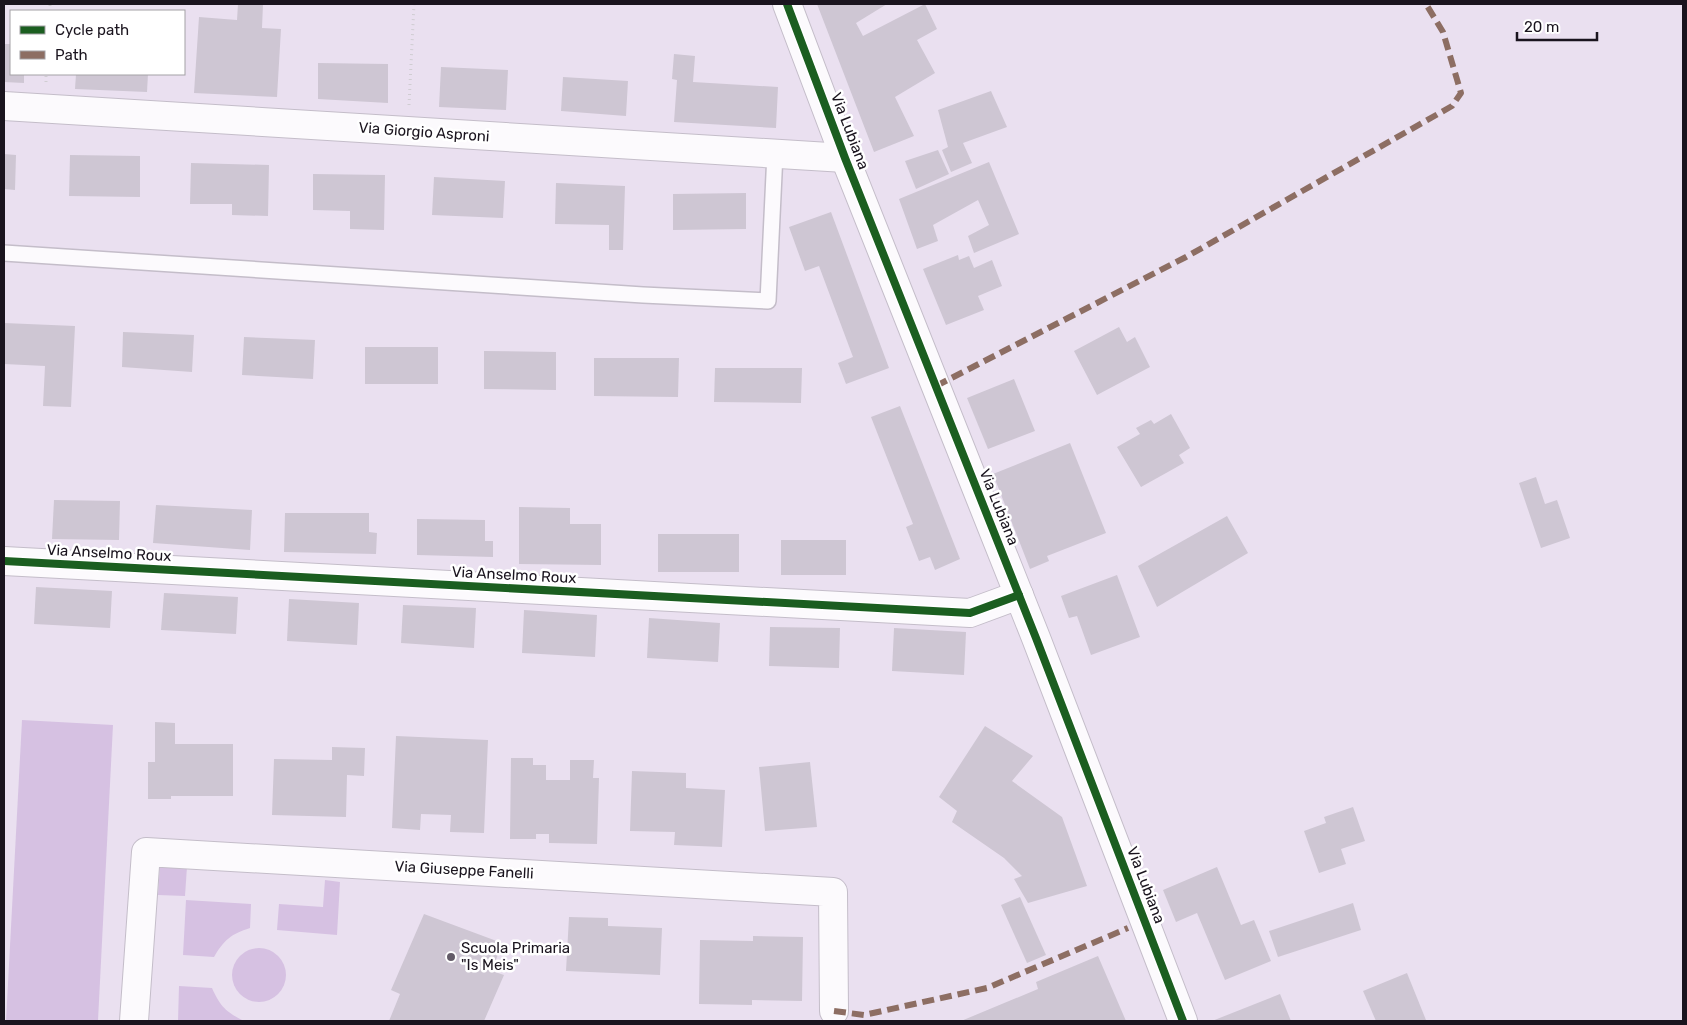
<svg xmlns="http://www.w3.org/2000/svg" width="1687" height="1025" font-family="Rubik,sans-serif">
	<rect width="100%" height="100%" fill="#eae0f0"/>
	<g fill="#d6c1e2">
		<polygon points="22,720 113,725 98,1021 6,1021"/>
		<polygon points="160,865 187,867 185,896 158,895"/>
		<polygon points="325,880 340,882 337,935 277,930 279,904 323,907"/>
		<path d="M186,900L251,904L250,928C231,934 224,940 214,957L183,955Z"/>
		<circle cx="259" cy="975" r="27"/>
		<path d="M179,986L212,988C220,1006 226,1012 244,1021H178Z"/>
	</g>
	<g fill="#cec6d3">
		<polygon points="238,4 263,4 262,28 281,29 277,97 194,93 199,17 237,20"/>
		<polygon points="817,4 887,4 856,23 863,36 925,4 937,29 917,40 935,73 895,97 914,136 874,152"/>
		<polygon points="4,44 11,44 11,74 24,74 24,83 4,82"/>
		<polygon points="674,54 695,56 693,82 778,87 776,128 674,122 677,80 672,79"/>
		<polygon points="318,63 388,64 388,103 318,99"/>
		<polygon points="441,67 508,70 506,110 439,107"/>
		<polygon points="76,74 148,74 147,92 75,89"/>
		<polygon points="563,77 628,81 626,116 561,111"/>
		<polygon points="991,91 1007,127 963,143 972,163 951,172 942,150 948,147 938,110"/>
		<polygon points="938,150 949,174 916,189 905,161"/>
		<polygon points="4,154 16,155 15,190 4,189"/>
		<polygon points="70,155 140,156 140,197 69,196"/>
		<polygon points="989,162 1019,234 974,253 968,236 989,225 978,200 933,225 938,241 917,249 899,199"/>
		<polygon points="191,163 269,165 268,216 232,215 232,204 190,204"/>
		<polygon points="313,174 385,175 384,230 350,229 350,211 313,210"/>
		<polygon points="434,177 505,181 503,218 432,215"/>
		<polygon points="556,183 625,186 623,250 609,250 609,225 555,224"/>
		<polygon points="746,193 746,229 673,230 673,194"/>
		<polygon points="831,212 889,368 846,384 838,363 853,357 819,266 805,271 789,227"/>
		<polygon points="958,255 959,260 969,256 974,268 992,260 1002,286 978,296 984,310 946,325 923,269"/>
		<polygon points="4,323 75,326 71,407 43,406 45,366 4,364"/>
		<polygon points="1119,327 1127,342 1135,337 1150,367 1097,395 1074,351"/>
		<polygon points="123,332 194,335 192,372 122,367"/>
		<polygon points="244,337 315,340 313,379 242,375"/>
		<rect x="365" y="347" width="73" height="37"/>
		<polygon points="484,351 556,352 556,390 484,389"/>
		<polygon points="594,358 679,358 678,397 594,396"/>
		<polygon points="715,368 802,368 801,403 714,402"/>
		<polygon points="1014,379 1035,431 988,449 967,398"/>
		<polygon points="900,406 960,559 935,570 930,557 919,561 906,527 913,524 871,417"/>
		<polygon points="1171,414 1190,448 1179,455 1184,463 1141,487 1117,447 1140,434 1136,428 1151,420 1154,424"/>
		<polygon points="1070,443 1106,533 1047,556 1049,561 1030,569 993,474"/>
		<polygon points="1536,477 1545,504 1557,500 1570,538 1541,548 1519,483"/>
		<polygon points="54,500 120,501 119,540 52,539"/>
		<polygon points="156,505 252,510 250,550 153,543"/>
		<polygon points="519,507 570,508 570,524 601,524 601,565 519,564"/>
		<polygon points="285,513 369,513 369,532 377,533 376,554 284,552"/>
		<polygon points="1227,516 1248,553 1157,607 1138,566"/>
		<polygon points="417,519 485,520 485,541 493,541 493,557 417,555"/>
		<rect x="658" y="534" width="81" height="38"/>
		<rect x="781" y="540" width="65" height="35"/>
		<polygon points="1117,575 1140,637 1091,655 1077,616 1069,618 1061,596"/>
		<polygon points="36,587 112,591 110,628 34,624"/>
		<polygon points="164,593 238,597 236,634 161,630"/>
		<polygon points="289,599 359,603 357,645 287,641"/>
		<polygon points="403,605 476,608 474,648 401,643"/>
		<polygon points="524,610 597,615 595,657 522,653"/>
		<polygon points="649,618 720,623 718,662 647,658"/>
		<polygon points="770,627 840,628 839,668 769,666"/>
		<polygon points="894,628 966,632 964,675 892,671"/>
		<polygon points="155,722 175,723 175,744 233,744 233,796 171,796 171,799 148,799 148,762 155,762"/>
		<polygon points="985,726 1033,756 1012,781 1062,817 1087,886 1028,903 1014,879 1022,876 1004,858 952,822 957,811 939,797"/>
		<polygon points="396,736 488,740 484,833 450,832 451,815 421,814 420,830 392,828"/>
		<polygon points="332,747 365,748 364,776 347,775 346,817 272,815 274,759 332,760"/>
		<polygon points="511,758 533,758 533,765 546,765 546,780 570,780 570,760 594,760 593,778 599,778 597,844 549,843 549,834 536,834 536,839 510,839"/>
		<polygon points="810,762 817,827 765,831 759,767"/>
		<polygon points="632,771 686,773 686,788 725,790 722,847 674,845 675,832 630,831"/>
		<polygon points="1353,807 1365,841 1341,849 1346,864 1319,873 1304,831 1326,823 1324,817"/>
		<polygon points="1217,867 1241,925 1254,920 1271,961 1225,980 1197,913 1176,922 1163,890"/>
		<polygon points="1020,897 1046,955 1027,963 1001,905"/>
		<polygon points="1353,903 1361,930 1278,957 1269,931"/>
		<polygon points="424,914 502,943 492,971 504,975 484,1021 389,1021 400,994 391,990"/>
		<polygon points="569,917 608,918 608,926 662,928 660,975 566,971"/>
		<polygon points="753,936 803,937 802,1001 752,1000 752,1005 699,1004 700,940 753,941"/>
		<polygon points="1098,956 1126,1021 961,1021 1038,989 1036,982"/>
		<polygon points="1407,973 1426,1020 1376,1021 1363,991"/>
		<polygon points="1280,994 1291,1021 1212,1021"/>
	</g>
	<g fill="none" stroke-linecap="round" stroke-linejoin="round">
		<defs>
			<polyline id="service" points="4,253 643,295 768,301 775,153"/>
			<g id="minor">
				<polyline points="4,106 845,158"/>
				<polyline points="4,561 970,613 1019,595"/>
				<polyline points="134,1021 146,852 833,892 834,1011"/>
			</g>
			<polyline id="tertiary" points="787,4 845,158 1036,638 1183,1021"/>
		</defs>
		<use href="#service" stroke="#c4bdc9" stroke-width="18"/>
		<use href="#minor" stroke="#c4bdc9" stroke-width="30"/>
		<use href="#tertiary" stroke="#c4bdc9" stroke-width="30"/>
		<g stroke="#d0cdd2" stroke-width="3" stroke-dasharray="1 4" stroke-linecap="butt">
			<polyline points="50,11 50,4"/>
			<polyline points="46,82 46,74"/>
			<polyline points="409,105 414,4"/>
		</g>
		<use href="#service" stroke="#fcfafd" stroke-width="15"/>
		<use href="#minor" stroke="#fcfafd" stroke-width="28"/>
		<use href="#tertiary" stroke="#fcfafd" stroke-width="28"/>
		<g stroke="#8d6e63" stroke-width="6" stroke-dasharray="12 6" stroke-linecap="butt">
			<polyline points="936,386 1186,257 1452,106 1461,93 1443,32 1426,4"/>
			<polyline points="834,1011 864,1015 987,988 1128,928"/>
		</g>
		<defs>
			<g id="cycleway">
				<polyline points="787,4 845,158 1036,638 1183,1021"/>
				<polyline points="4,561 970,613 1019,595"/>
			</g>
		</defs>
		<use href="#cycleway" stroke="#fff" stroke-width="11"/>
		<use href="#cycleway" stroke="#1b5e20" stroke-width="8"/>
	</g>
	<circle fill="#635b68" stroke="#fff" stroke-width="2" cx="451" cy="957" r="5"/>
	<g text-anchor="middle" stroke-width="5" stroke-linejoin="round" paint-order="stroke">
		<g font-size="15" fill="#1a141e" stroke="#fff">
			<text transform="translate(850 131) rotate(69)" y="5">Via Lubiana</text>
			<text transform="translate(424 132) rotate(4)" y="5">Via Giorgio Asproni</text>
			<text transform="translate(999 507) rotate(68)" y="5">Via Lubiana</text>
			<text transform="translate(109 553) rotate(3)" y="5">Via Anselmo Roux</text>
			<text transform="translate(514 575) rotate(3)" y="5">Via Anselmo Roux</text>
			<text transform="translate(464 870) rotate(3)" y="5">Via Giuseppe Fanelli</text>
			<text transform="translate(1146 885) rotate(69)" y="5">Via Lubiana</text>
		</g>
		<g font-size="15" fill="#1a141e" stroke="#fff" text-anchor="start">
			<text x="461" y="953">Scuola Primaria<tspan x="461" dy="17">"Is Meis"</tspan></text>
		</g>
	</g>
	<rect width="1687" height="1025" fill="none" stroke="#1a141e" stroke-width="10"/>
	<rect x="10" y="10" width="175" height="65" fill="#ffffff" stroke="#a3a1a5"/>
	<rect x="20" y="26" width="25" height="8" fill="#1b5e20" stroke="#a3a1a5"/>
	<text x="55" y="35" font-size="15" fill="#1a141e">Cycle path</text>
	<rect x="20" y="51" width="25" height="8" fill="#8d6e63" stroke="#a3a1a5"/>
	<text x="55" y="60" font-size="15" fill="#1a141e">Path</text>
	<path d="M1517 32v8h80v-8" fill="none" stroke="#1a141e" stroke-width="2.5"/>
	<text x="1524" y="32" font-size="15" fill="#1a141e" stroke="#ffffff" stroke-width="4" paint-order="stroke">20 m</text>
</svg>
